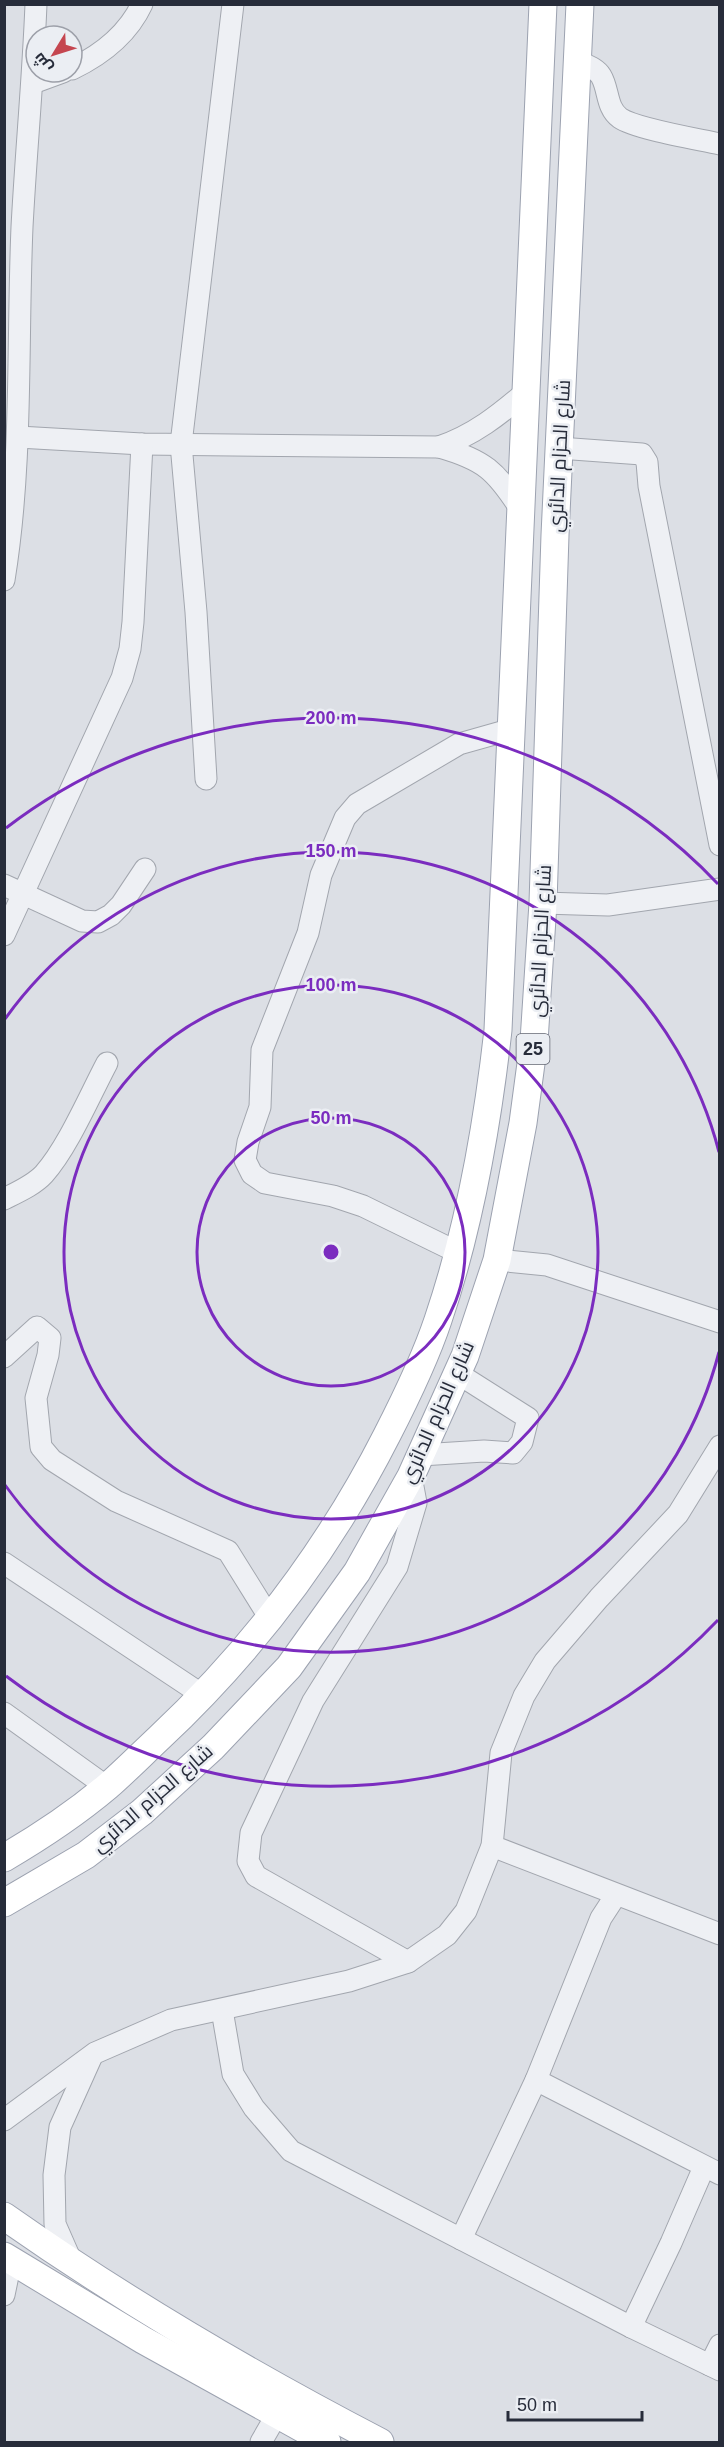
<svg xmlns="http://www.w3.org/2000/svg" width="724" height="2447" font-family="Arial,Cairo,sans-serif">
	<rect width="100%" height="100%" fill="#dcdfe5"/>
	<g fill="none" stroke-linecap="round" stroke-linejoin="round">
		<defs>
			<g id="minor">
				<path d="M578,61C586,65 596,68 601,76C609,89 606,108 620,118C636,129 698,139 720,144"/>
				<path d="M72,69C101,55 128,34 142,4"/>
				<polyline points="33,83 63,72"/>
				<path d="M18,437L142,444L439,447C485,460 496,471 521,510"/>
				<path d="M439,447C474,435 499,415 527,391"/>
				<polyline points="559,448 642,454 647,462 649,486 720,845"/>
				<path d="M4,580C23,463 17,345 22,227C26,152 33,79 36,4"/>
				<polyline points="206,779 196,612 181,444 233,4"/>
				<polyline points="4,885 82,921 98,922 111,915 121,905 145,869"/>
				<polyline points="543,903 608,905 720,889"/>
				<polyline points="4,935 122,678 130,649 133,622 142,444"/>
				<path d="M4,1199C18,1192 34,1185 44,1174C68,1147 90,1095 107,1063"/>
				<polyline points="459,1253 363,1206 333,1196 265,1183 252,1174 245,1160 248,1142 260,1107 262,1050 308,933 321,875 345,818 357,804 459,744 512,729"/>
				<polyline points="497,1260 547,1265 720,1322"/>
				<polyline points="4,1357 37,1327 50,1338 48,1355 36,1398 41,1447 52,1460 116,1501 228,1551 271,1620"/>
				<polyline points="421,1455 484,1451 513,1453 522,1442 528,1418 457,1373"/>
				<polyline points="4,1563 204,1696"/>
				<polyline points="4,1713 107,1787"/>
				<polyline points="492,1846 720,1934"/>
				<polyline points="408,1962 256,1876 248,1861 251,1833 313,1701 397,1567 416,1503 411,1476"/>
				<polyline points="222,2010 233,2074 254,2108 291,2151 631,2327 720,2370"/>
				<polyline points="536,2080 720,2174"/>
				<polyline points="4,2120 95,2053 171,2020 349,1981 408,1962 447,1935 466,1911 492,1846 501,1753 524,1696 545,1661 599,1598 678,1514 720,1446"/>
				<polyline points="461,2239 536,2080 601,1918 616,1895"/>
				<polyline points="73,2265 55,2224 54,2175 60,2127 91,2058"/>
				<polyline points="4,2295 11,2261"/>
				<polyline points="631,2327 671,2243 704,2167"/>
				<polyline points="710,2365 720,2345"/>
				<polyline points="261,2442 276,2416"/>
			</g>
			<g id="major">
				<path d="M4,1858C40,1837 76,1813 108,1786C125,1771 142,1754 159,1738C254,1649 328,1551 387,1435C406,1398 425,1359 438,1320C470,1226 487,1128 498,1030L543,4"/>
				<polyline points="4,1903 86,1855 142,1812 213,1747 289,1667 357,1572 411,1476 465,1356 497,1260 523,1123 534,1041 543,903 555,535 580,4"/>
				<path d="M4,2216C125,2301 249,2374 380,2442"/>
				<polyline points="4,2256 143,2340 327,2442"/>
			</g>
		</defs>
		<use href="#minor" stroke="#a2a6ae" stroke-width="23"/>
		<use href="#major" stroke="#9ca2b0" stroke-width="29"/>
		<use href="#minor" stroke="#eef0f4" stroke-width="21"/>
		<use href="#major" stroke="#fff" stroke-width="27"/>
	</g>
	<g fill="none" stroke="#7b2cbf" stroke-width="3">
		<circle cx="331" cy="1252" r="134"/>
		<circle cx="331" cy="1252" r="267"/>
		<path d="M719 1352A401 401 0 0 1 5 1485M5 1019A401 401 0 0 1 719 1152"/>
		<path d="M718 1620A534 534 0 0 1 6 1676M6 828A534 534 0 0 1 718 884"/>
	</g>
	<g text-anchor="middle" stroke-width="5" stroke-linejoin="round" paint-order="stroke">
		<rect fill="#ebeef3" stroke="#626672" stroke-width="1.5" x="516.5" y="1034" width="33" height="30" rx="4.5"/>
		<g font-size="18" font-weight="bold" fill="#272c3a">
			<text x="533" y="1055">25</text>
		</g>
		<g font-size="20" fill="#272c3a" stroke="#ebeef3">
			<text transform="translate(559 456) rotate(-87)" y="7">شارع الحزام الدائري</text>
			<text transform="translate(540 941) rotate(-87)" y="7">شارع الحزام الدائري</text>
			<text transform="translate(437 1412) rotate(-66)" y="7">شارع الحزام الدائري</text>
			<text transform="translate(152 1798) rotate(-41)" y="7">شارع الحزام الدائري</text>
		</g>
	</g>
	<circle cx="331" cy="1252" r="9" fill="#7b2cbf" stroke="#ebeef3" stroke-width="3"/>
	<g font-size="18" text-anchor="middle" font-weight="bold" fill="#7b2cbf" stroke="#ebeef3" stroke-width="5" stroke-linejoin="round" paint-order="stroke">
		<text x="331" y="724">200 m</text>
		<text x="331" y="857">150 m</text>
		<text x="331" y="991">100 m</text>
		<text x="331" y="1124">50 m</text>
	</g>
	<rect width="724" height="2447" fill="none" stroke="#272c3a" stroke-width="12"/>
	<g transform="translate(54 54) rotate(232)"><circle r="28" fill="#ebeef3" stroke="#9da0a9" stroke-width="1.5"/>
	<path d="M0-4.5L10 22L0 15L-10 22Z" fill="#c54650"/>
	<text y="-9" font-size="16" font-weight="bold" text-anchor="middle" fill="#272c3a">ش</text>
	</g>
	<path d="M508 2411v9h134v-9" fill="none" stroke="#272c3a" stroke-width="3"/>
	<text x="517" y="2411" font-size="18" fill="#272c3a" stroke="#ebeef3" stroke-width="4.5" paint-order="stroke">50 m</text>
</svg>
